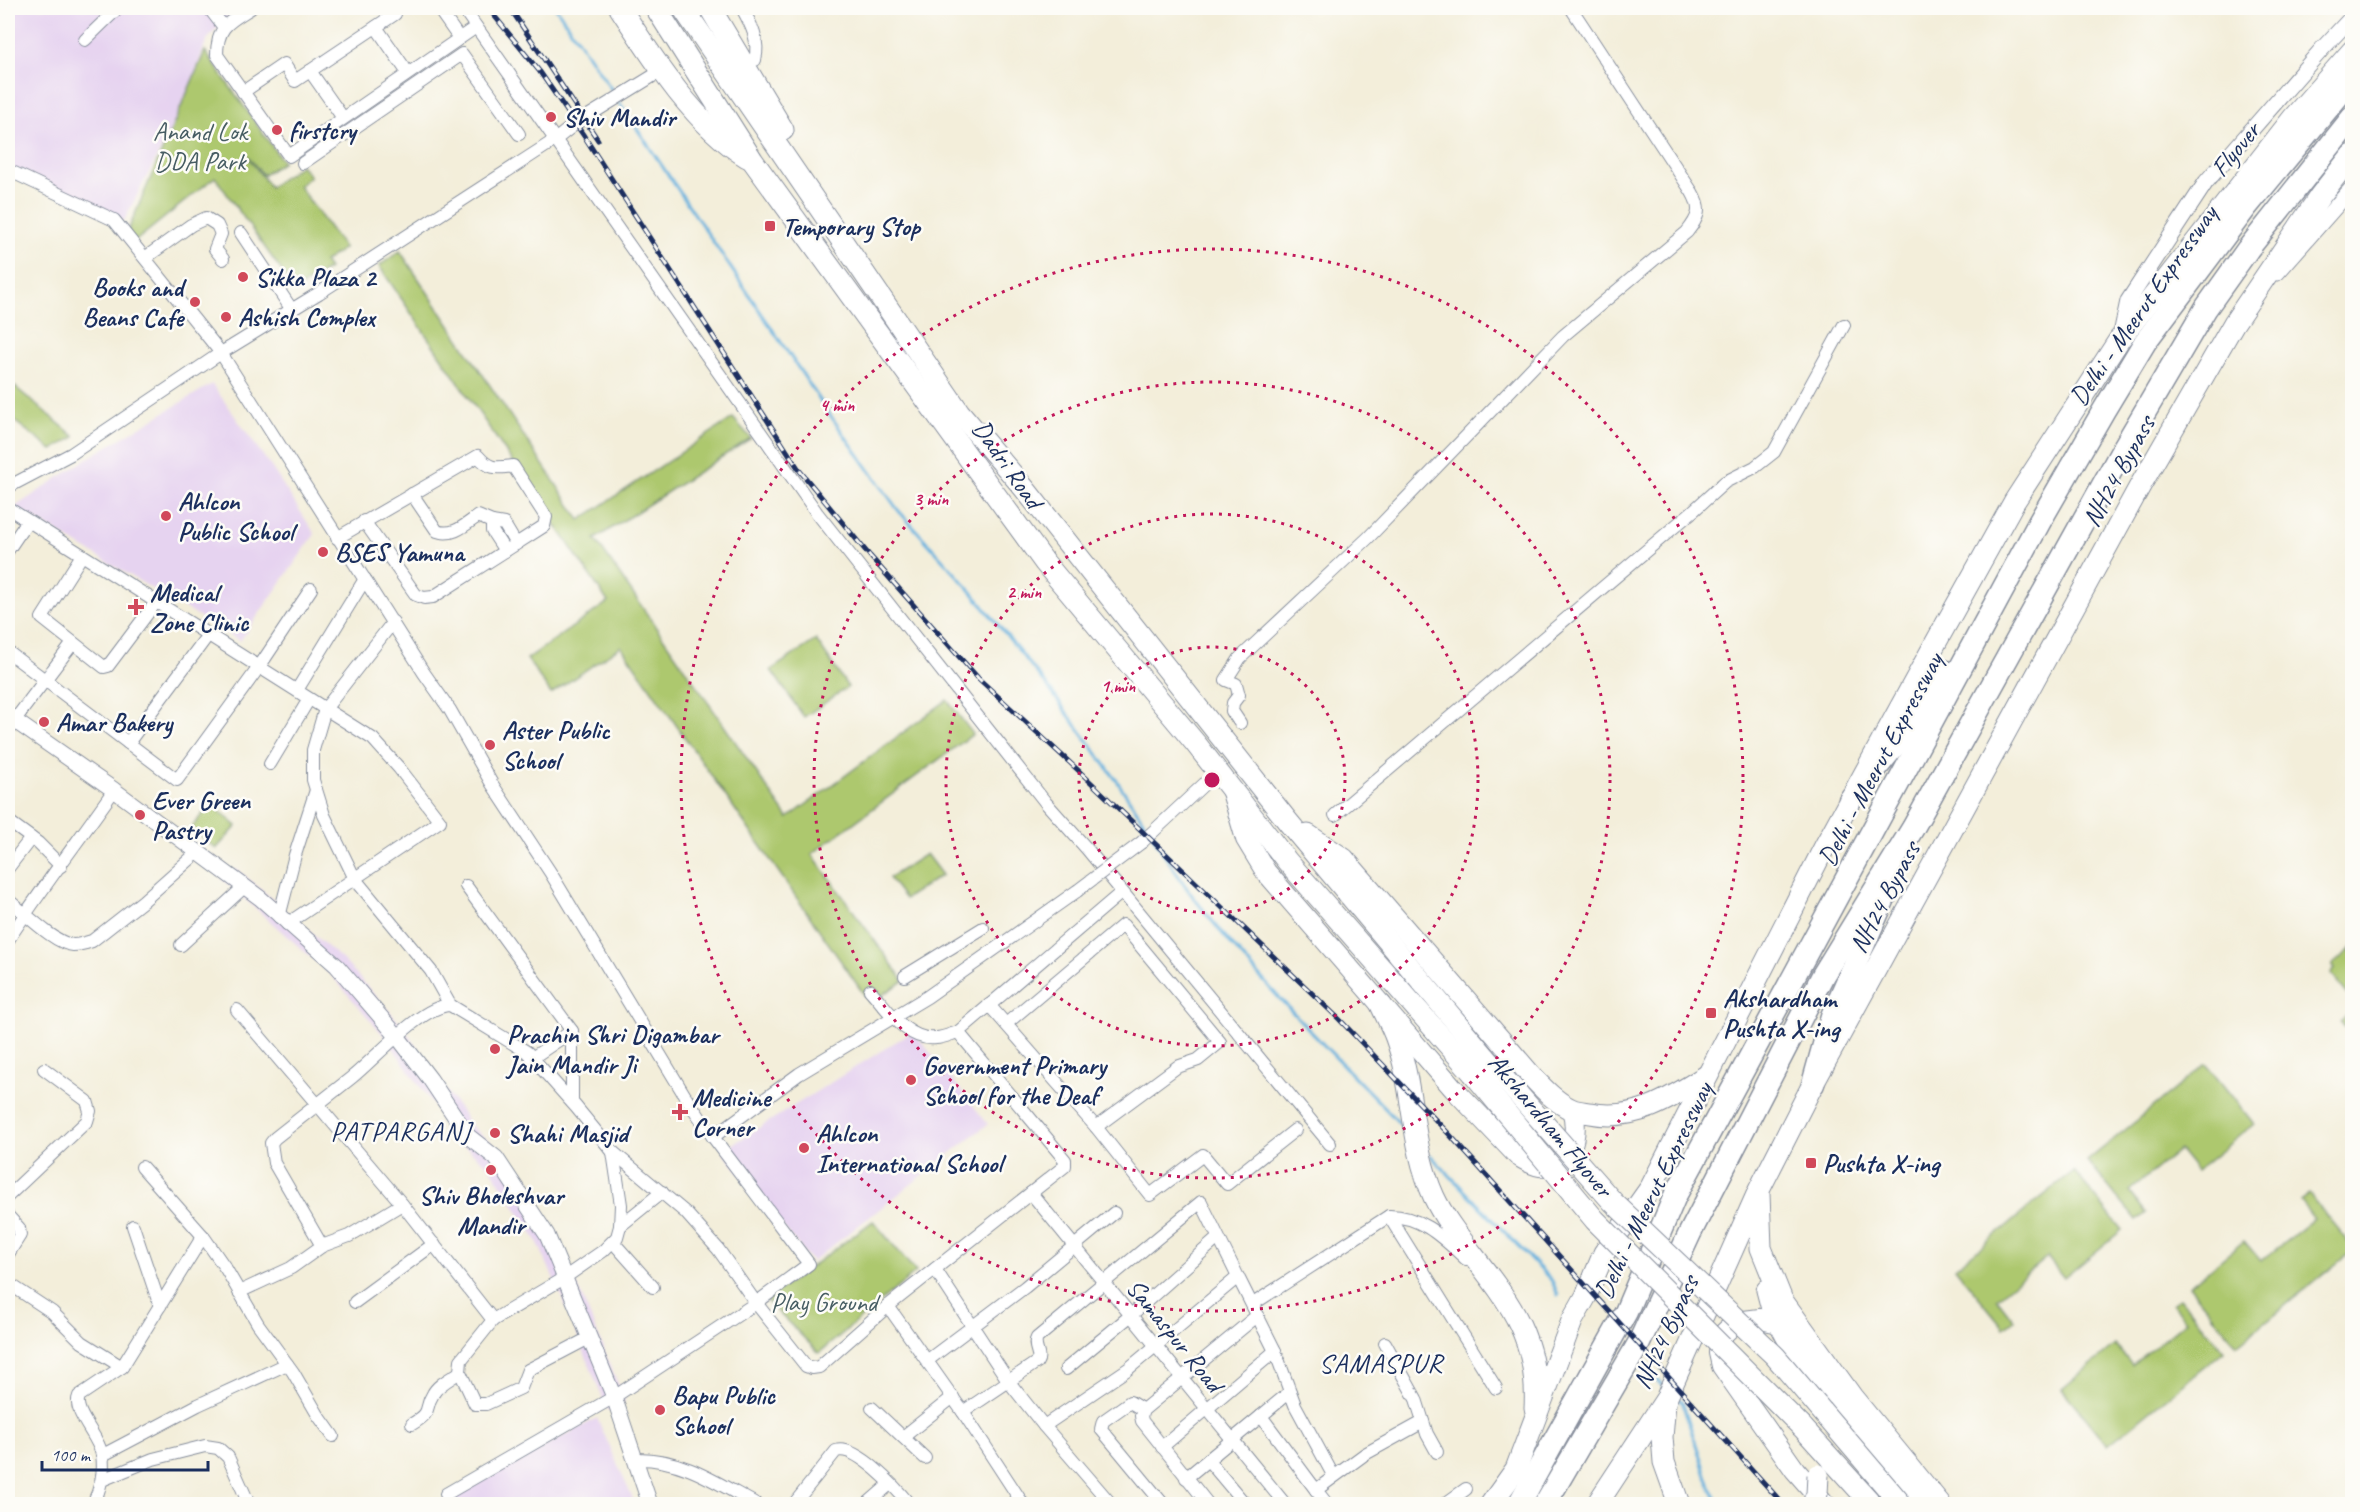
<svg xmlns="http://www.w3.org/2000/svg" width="2360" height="1512" font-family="Caveat,sans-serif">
	<rect width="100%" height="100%" fill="#fdfcf7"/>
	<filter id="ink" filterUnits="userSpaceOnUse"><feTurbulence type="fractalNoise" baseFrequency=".0167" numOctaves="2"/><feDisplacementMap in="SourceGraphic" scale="12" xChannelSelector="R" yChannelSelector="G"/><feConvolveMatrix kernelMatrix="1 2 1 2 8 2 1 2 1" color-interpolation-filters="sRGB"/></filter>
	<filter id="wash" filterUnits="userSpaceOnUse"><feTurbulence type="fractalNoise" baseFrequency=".008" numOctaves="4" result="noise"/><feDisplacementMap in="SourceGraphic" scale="24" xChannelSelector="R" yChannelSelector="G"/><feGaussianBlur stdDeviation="1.35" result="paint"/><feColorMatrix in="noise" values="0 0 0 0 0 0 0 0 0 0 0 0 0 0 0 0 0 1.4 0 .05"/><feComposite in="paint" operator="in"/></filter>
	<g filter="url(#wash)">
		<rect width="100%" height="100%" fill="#f3eeda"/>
		<g fill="#e6d3f0">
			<polygon points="8,8 235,8 206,41 186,100 124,221 8,166"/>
			<polygon points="212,384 272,468 315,534 240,641 15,507 88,458"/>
			<polygon points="237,869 344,961 400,1023 472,1127 503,1152 555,1231 625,1401 608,1411 558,1288 537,1241 489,1166 460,1143 386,1038 331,975 221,878"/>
			<polygon points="913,1031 988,1124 812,1262 722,1151"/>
			<polygon points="597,1418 635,1504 456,1504 452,1497"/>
		</g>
		<g fill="#adc86e" stroke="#647c66" stroke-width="1.5">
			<polygon points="205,51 283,162 263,175 245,153 270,187 301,165 310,176 299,186 344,248 324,262 329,269 295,290 215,177 133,243 126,235"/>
			<polygon points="400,251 580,520 733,418 751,438 595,539 788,818 947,700 973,734 812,854 904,981 870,1003 621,646 551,694 527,659 608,602 379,266"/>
			<polygon points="8,381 75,437 52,450 8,416"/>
			<polygon points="816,640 848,687 804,717 771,670"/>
			<polygon points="211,804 237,826 216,849 191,828"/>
			<polygon points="926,854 942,875 905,899 889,878"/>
			<polygon points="2352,948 2352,1000 2331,974 2335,969 2332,965"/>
			<polygon points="2352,1011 2352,1036 2340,1021"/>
			<polygon points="2206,1064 2254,1124 2196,1171 2179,1150 2129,1191 2146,1213 2137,1221 2087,1161"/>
			<polygon points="2074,1171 2122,1230 2064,1278 2047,1257 1997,1298 2014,1320 2004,1328 1955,1268"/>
			<polygon points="2309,1194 2352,1247 2352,1251 2237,1345 2189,1286 2244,1241 2261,1261 2314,1219 2300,1201"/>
			<polygon points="873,1221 916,1272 819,1353 766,1300"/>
			<polygon points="2180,1298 2224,1351 2108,1445 2062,1389 2115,1345 2132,1365 2186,1321 2172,1304"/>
		</g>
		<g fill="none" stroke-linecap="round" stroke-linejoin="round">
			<g stroke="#65b1de" stroke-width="3">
				<polyline points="556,8 616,96"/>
				<polyline points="619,102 830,415 898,510 971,591 1045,683 1117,781 1150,831"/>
				<path d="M1153,836C1166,857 1179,878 1194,898C1258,981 1334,1055 1407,1131"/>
				<polyline points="1430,1155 1552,1281 1558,1295"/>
				<polyline points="1647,1372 1663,1386"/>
				<polyline points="1675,1396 1682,1402 1710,1487 1719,1504"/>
			</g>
		</g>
	</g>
	<g filter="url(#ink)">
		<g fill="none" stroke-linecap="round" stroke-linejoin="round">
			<defs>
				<g id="minor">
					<polyline points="209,8 223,26"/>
					<path d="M251,8C229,22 217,26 217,55L289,156L476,27"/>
					<polyline points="438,8 459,38"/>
					<polyline points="463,8 817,513 1046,803 1087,849 1330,1144"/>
					<path d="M742,8C751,24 760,41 755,60"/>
					<polyline points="376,27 408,73"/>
					<polyline points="85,40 118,8"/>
					<polyline points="310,71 343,118"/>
					<polyline points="243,92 284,64 295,81 395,14 391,8"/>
					<polyline points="303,163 462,54 519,134"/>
					<path d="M8,170L114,220L221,353L424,673L450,710L492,784L550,872L685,1096L713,1137L809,1264L756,1303L718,1249L686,1213L613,1152L576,1107L527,1052L450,1005C421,1006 375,1059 351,1078C326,1098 300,1118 275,1138L271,1143L274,1163L322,1246"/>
					<polyline points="241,233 292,310"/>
					<polyline points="145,258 191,225 206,218 217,225 221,234 215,249 223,259"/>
					<polyline points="8,487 71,454 221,353 319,293 555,140 575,124 661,71"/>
					<path d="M412,494L437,531C453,537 465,525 478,516L492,522"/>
					<polyline points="8,508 373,739 399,768 440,821 287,924"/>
					<path d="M337,538L478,456C490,470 496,468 513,466L546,517L544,526L433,597L424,598L416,595L364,521"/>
					<polyline points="8,550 27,522"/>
					<polyline points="505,551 492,531 492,522 504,524 516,544"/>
					<polyline points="82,555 42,618 104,667 108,666 156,602"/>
					<polyline points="393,622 325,709 313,750 313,780 324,815 355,879 431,971 450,1005"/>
					<polyline points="8,652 177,780 259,667 311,589"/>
					<polyline points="297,690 365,579"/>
					<polyline points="14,721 73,643"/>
					<path d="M1240,723L1232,711L1233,703L1239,695L1236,684L1226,680L1240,658L1368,538L1563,336L1687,232C1699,217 1702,209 1692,192L1571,8"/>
					<polyline points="128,743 208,635"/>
					<polyline points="270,764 309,699"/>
					<polyline points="1335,815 1693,511 1725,482 1755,467 1774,452 1844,325"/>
					<polyline points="8,821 38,843 61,866"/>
					<polyline points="1142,842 1217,772"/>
					<polyline points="8,868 31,838"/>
					<polyline points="466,886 572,1031 572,1102"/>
					<path d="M8,900C24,912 55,944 73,945C79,945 86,943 92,941L143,901L198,852"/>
					<polyline points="279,917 295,855 316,790"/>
					<path d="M8,940C41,889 79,840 114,790"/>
					<polyline points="181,945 244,887"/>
					<polyline points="905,976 983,928"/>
					<path d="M870,990C887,1008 907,1042 936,1038C943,1038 951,1034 958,1032L1122,892"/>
					<polyline points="989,1005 1096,1127 1150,1195 1203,1155 1227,1184 1295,1130"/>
					<polyline points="237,1010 402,1204 493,1320"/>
					<polyline points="1006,1024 1123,925 1220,1042 1198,1060 1177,1067 1096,1127"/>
					<polyline points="532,1058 572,1031"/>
					<polyline points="713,1137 799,1074 927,997 1077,891"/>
					<polyline points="142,1167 203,1236 226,1269 258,1324 293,1372 318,1415 333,1436"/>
					<polyline points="1031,1193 1285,1504"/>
					<polyline points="8,1196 87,1121 90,1111 87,1101 44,1069"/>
					<polyline points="8,1216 19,1228 20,1235 8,1254"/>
					<polyline points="1389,1216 1496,1388"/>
					<polyline points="133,1226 160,1306"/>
					<polyline points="620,1226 662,1192"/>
					<polyline points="613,1242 653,1287"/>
					<polyline points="935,1269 1009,1382 1044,1426"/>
					<polyline points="8,1283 52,1312 82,1342 122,1367 203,1236"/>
					<polyline points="239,1292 291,1268 322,1246 349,1236 402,1204"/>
					<polyline points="355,1302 434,1244"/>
					<path d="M1253,1304L1389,1216C1422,1216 1443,1238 1466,1259"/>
					<polyline points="888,1306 963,1412 1023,1504"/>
					<polyline points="589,1338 528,1370 521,1388 486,1404 475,1404 460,1372 461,1360 493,1320 564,1278 603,1251 617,1237 620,1226 621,1205 613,1152"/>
					<polyline points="1385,1343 1416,1399 1427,1434 1437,1452"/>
					<polyline points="928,1360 1025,1287 1114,1213"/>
					<polyline points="1066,1369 1130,1316 1218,1238"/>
					<polyline points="1290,1392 1261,1416 1316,1490"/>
					<polyline points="872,1408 925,1458"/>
					<polyline points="1143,1410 1130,1402 1103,1421 1101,1429 1163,1504"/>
					<path d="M963,1412L1037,1362C1042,1354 1032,1347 1037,1338L1201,1202L1238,1277"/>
					<path d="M412,1424C434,1411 423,1410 433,1394C438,1384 452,1378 460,1372"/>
					<polyline points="903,1437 953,1397"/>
					<polyline points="1162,1447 1275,1351"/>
					<polyline points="103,1455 198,1405 287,1364"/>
					<path d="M636,1459C682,1458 717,1483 756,1504"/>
					<polyline points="1208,1460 1245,1504"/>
					<polyline points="1186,1478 1261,1416"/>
					<polyline points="102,1480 153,1459 205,1446 218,1448 228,1457 249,1504"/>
					<polyline points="446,1494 614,1397 756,1303 806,1366 812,1368 819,1367 888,1306 1065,1166 1065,1160 958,1032"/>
					<path d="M93,1504C100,1490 105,1471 102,1455C99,1436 72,1412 79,1396L122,1367"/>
					<path d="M794,1504L836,1451C856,1444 897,1489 909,1504"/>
					<polyline points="867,1504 890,1484"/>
					<polyline points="1111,1504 1044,1426 1128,1369 1238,1277 1275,1351 1295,1405 1333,1475"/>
					<polyline points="1208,1504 1142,1421 1141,1416 1143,1410 1258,1315"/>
					<polyline points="1327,1504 1316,1490 1365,1454 1423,1422"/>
					<polyline points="1445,1504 1466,1489"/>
				</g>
				<g id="tertiary">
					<polyline points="2277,273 2352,188"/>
					<polyline points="2121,334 2128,301 2206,182 2322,49 2352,17"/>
					<polyline points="8,716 114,790 260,898 337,966 397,1036 430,1079 468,1136 496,1158 547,1235 614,1397 650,1504"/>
				</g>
				<g id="primary">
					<path d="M1232,792L1246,839L1266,872L1454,1089L1518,1156C1525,1160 1532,1165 1540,1166C1571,1169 1580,1133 1572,1110"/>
					<polyline points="1779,1323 1760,1319 1736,1322 1721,1336 1719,1353 1722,1366 1795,1470 1825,1504"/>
				</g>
				<g id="trunk">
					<path d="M620,8C653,59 695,125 747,157"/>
					<polyline points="656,8 753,161 1045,563 1196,744 1287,861 1473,1073"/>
					<polyline points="683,8 959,412 1024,488 1289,823 1486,1058"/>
					<polyline points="710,8 783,130"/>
					<path d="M1308,835L1344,859L1535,1080C1546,1091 1557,1103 1571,1109C1577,1112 1584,1112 1590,1113C1634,1122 1670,1099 1706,1076"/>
					<path d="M1381,1005C1386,1016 1392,1027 1396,1038C1415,1090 1410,1144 1434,1197C1443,1216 1456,1233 1469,1250C1510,1303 1539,1338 1535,1409"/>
					<polyline points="1759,1194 1761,1248 1782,1300 1852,1397 1940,1504"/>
					<polyline points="1767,1290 1772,1309 1790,1343 1919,1504"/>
					<polyline points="1665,1403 1662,1437 1664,1462 1679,1504"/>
					<polyline points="1802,1427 1872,1504"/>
					<polyline points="1491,1504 1516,1469 1572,1321 1586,1296 1604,1253 1651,1187 1825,846 1930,653 2014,502 2119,340 2293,118 2352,51"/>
					<polyline points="1597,1504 1666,1399 1759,1190 1813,1084 2140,486 2234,323 2320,196 2352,155"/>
				</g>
				<g id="motorway">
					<polyline points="1850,800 1904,734 1944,671"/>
					<polyline points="1813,1084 1832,1016 1885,896"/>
					<polyline points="1519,1504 1626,1312 1675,1196 2040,521 2104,410 2145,342 2247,206 2352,79"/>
					<polyline points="1545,1504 1639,1343 1690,1233 1823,975 1913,828 2123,449 2206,308 2248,249 2352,118"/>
				</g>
			</defs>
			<use href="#minor" stroke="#878e9c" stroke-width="14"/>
			<use href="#tertiary" stroke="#878e9c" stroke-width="17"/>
			<use href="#primary" stroke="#878e9c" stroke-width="22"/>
			<use href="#trunk" stroke="#878e9c" stroke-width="23"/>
			<use href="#motorway" stroke="#878e9c" stroke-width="25"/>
			<use href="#minor" stroke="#fff" stroke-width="12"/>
			<use href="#tertiary" stroke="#fff" stroke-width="15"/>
			<use href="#primary" stroke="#fff" stroke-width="20"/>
			<use href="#trunk" stroke="#fff" stroke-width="21"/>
			<use href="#motorway" stroke="#fff" stroke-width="22"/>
			<defs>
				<g id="rail">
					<polyline points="488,8 540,72 584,136 800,471 870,556 978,678 1079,771 1339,1019 1449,1134 1783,1504"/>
					<polyline points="510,8 598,140"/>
				</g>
			</defs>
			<use href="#rail" stroke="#1b2f5e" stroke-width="5"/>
			<use href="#rail" stroke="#fdfcf7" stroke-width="3" stroke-dasharray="9" stroke-linecap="butt"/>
			<defs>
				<polyline id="minor-bridge" points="1077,891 1142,842"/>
				<g id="trunk-bridge">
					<polyline points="1486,1058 1613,1202 1775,1356 1901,1504"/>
					<polyline points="1473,1073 1595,1220 1802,1427"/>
					<polyline points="1813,1504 1817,1494 1818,1475"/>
				</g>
			</defs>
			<use href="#minor-bridge" stroke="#878e9c" stroke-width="14" stroke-linecap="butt"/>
			<use href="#trunk-bridge" stroke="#878e9c" stroke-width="23" stroke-linecap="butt"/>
			<use href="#minor-bridge" stroke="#fff" stroke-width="12"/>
			<use href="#trunk-bridge" stroke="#fff" stroke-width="21"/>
		</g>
	</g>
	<g fill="none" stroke="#c2185b" stroke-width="3" stroke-dasharray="3 6">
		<circle cx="1212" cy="780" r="133"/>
		<circle cx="1212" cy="780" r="266"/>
		<circle cx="1212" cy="780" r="398"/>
		<circle cx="1212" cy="780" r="531"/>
	</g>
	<g fill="#d1495b" stroke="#fdfcf7" stroke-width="2">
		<circle cx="551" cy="117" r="6"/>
		<circle cx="277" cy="130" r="6"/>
		<rect x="764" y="220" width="12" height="12" rx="3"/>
		<circle cx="243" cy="277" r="6"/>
		<circle cx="195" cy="302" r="6"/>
		<circle cx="226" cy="317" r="6"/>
		<circle cx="166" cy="516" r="6"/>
		<circle cx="323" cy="552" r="6"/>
		<path d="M133 598h6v6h6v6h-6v6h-6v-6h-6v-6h6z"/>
		<circle cx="44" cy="722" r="6"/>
		<circle cx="490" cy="745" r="6"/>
		<circle cx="140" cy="815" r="6"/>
		<rect x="1705" y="1007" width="12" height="12" rx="3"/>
		<circle cx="495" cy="1049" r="6"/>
		<circle cx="911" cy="1080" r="6"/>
		<path d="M677 1103h6v6h6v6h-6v6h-6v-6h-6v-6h6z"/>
		<circle cx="495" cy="1133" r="6"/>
		<circle cx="804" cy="1148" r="6"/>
		<rect x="1805" y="1157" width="12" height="12" rx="3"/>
		<circle cx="491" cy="1170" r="6"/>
		<circle cx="660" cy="1410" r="6"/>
	</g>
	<g text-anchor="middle" stroke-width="5" stroke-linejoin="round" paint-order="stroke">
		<g font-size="26" font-weight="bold" fill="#1b2f5e" stroke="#fdfcf7" text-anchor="start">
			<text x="563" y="126">Shiv Mandir</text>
			<text x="289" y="139">firstcry</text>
			<text x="782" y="235">Temporary Stop</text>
			<text x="255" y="286">Sikka Plaza 2</text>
			<text x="183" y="296" text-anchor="end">Books and<tspan x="183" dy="30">Beans Cafe</tspan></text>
			<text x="238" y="326">Ashish Complex</text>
			<text x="178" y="510">Ahlcon<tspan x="178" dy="30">Public School</tspan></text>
			<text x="335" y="561">BSES Yamuna</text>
			<text x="150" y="601">Medical<tspan x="150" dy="30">Zone Clinic</tspan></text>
			<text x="56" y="731">Amar Bakery</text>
			<text x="502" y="739">Aster Public<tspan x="502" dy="30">School</tspan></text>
			<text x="152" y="809">Ever Green<tspan x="152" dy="30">Pastry</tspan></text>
			<text x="1723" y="1007">Akshardham<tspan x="1723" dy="30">Pushta X-ing</tspan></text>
			<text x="507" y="1043">Prachin Shri Digambar<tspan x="507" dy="30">Jain Mandir Ji</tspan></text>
			<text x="923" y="1074">Government Primary<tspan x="923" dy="30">School for the Deaf</tspan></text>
			<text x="692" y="1106">Medicine<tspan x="692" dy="30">Corner</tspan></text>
			<text x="507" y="1142">Shahi Masjid</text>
			<text x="816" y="1142">Ahlcon<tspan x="816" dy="30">International School</tspan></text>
			<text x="1823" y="1172">Pushta X-ing</text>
			<text x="491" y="1204" text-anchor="middle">Shiv Bholeshvar<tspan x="491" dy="30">Mandir</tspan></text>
			<text x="672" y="1404">Bapu Public<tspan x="672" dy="30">School</tspan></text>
		</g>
		<g font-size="26" fill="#475d63" stroke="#fdfcf7">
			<text x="200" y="140">Anand Lok<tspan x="200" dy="30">DDA Park</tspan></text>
			<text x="824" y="1311">Play Ground</text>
		</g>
		<g font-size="26" fill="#1b2f5e" stroke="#fdfcf7">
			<text transform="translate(2235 149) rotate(-51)" y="9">Flyover</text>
			<text transform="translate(2143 305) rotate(-55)" y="9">Delhi - Meerut Expressway</text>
			<text transform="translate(1008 464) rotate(55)" y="9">Dadri Road</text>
			<text transform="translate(2118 471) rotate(-61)" y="9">NH24 Bypass</text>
			<text transform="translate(1880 759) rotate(-62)" y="9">Delhi - Meerut Expressway</text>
			<text transform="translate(1884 897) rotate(-62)" y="9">NH24 Bypass</text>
			<text transform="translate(1551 1125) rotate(50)" y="9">Akshardham Flyover</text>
			<text transform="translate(1653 1190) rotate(-64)" y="9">Delhi - Meerut Expressway</text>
			<text transform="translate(1665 1332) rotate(-65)" y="9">NH24 Bypass</text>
			<text transform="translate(1175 1335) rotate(51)" y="9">Samaspur Road</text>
		</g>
		<g font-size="27" letter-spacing="1.5" fill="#1b2f5e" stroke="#fdfcf7">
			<text x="401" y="1140">PATPARGANJ</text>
			<text x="1381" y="1372">SAMASPUR</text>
		</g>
	</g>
	<circle cx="1212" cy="780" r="9" fill="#c2185b" stroke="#fdfcf7" stroke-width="3"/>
	<g font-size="18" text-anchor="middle" font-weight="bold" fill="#c2185b" stroke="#fdfcf7" stroke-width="5" stroke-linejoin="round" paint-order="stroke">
		<text x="837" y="411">4 min</text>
		<text x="931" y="505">3 min</text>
		<text x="1024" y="598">2 min</text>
		<text x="1118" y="692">1 min</text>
	</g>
	<rect width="2360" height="1512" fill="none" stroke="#fdfcf7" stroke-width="30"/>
	<path d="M42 1461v9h166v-9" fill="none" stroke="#1b2f5e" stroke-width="3"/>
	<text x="51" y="1461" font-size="18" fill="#1b2f5e" stroke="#fdfcf7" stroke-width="4.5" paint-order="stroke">100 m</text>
</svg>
